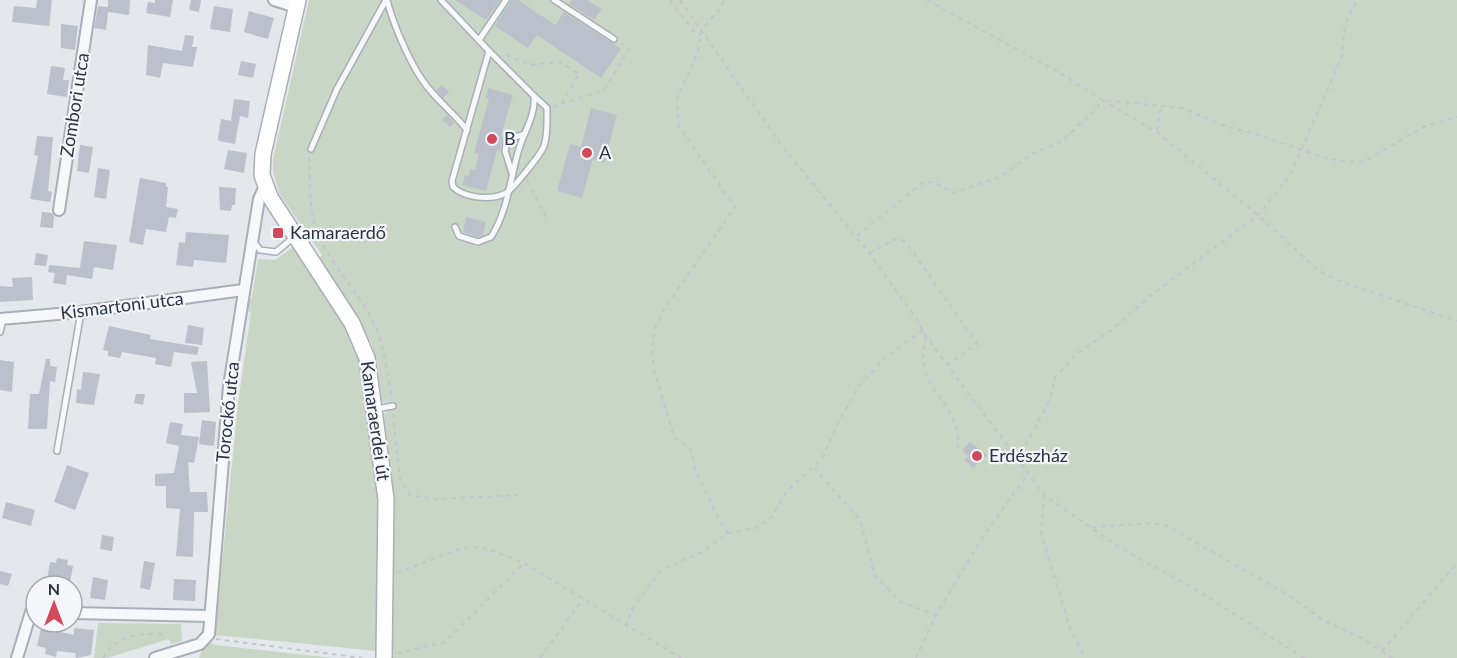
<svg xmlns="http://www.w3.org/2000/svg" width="1457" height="658" font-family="Lato,sans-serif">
	<rect width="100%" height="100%" fill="#e4e7ec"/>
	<g fill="#c9d6c5">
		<polygon points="309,0 1457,0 1457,658 391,658 395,509 384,414 391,410 391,403 382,402 377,361 371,342 319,258 322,255 279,193 273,172 273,159"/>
		<polygon points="293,247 353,336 359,349 379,487 377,651 215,635 238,403 251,313 248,311 249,300 252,298 258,259 275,260"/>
		<polygon points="98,623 181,624 182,641 171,644 169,639 107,658 94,658"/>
		<polygon points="206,641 215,645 333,658 199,658"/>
	</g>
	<g fill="#bbc0ca">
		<polygon points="37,0 52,0 49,26 12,22 14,6 36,8"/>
		<polygon points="108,0 130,0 129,15 108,12 106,30 94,28 98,6 108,7"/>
		<polygon points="155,0 173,0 170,17 146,13 148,2 155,3"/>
		<polygon points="191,0 201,0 199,12 189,10"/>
		<polygon points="455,0 500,0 486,20"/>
		<polygon points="511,0 518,0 555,25 564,12 621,49 601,78 537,35 528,48 495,26"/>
		<polygon points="572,0 587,0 602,9 594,20 569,4"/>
		<polygon points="214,6 233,9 230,32 210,29"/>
		<polygon points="249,11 274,18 268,39 244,32"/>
		<polygon points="61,24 78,26 75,50 61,48"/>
		<polygon points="185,35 194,36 192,47 197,47 193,67 163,63 160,78 146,75 148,45 182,51"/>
		<polygon points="241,61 256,64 253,78 238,75"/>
		<polygon points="51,66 65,68 63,80 69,80 67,97 47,94"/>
		<polygon points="442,85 449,92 443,98 436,90"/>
		<polygon points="488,88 513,95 501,135 504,136 500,151 497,150 486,191 462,185 465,175 469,176 470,169 475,170 479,154 474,153 489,99 486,98"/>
		<polygon points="234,99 250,101 248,118 240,116 235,144 219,141 218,137 221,119 231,121"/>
		<polygon points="591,108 617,115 604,163 593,159 582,198 557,191 570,144 581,147"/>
		<polygon points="447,115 454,123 450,127 442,120"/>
		<polygon points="37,136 53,137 48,191 52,192 50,202 30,199 38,156 34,155"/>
		<polygon points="80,145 93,147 89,173 77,171"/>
		<polygon points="228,150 247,153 244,173 224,169"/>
		<polygon points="98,168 110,170 106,199 94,197"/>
		<polygon points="140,178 166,183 166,187 168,187 166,207 178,209 176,218 169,217 166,232 146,229 143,245 129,242"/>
		<polygon points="219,187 236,188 235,205 232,205 231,211 220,210"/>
		<polygon points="42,212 52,213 54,216 53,228 40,227"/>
		<polygon points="466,217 486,222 483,235 478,237 463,232"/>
		<polygon points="186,232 229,235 226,263 194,260 193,267 176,265 179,242 185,243"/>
		<polygon points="84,241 117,245 113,270 94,267 92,279 67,275 66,285 53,283 55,273 48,272 49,265 80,268"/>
		<polygon points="36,253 48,255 46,266 34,265"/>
		<polygon points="32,277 33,300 0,302 0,286 13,287 12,278"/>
		<polygon points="188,325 204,328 202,345 185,343"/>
		<polygon points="109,326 151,335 150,339 199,347 197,355 174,352 171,367 155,364 156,358 122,352 120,358 108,356 108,351 103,350"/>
		<polygon points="46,359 50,359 50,366 57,367 55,382 50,381 47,429 28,429 30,394 39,394"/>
		<polygon points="0,360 14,362 12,392 0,390"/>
		<polygon points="207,361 210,412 184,413 184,393 197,393 191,362"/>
		<polygon points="83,372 100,374 94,405 76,403 77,389 81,390"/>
		<polygon points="136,394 145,394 143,405 134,403"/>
		<polygon points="202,420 216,422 214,446 199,444"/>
		<polygon points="170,422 183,424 181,435 199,437 194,463 188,462 190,492 207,492 208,512 194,512 193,557 176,556 180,509 166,508 166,486 155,486 155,474 174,473 179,446 166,443"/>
		<polygon points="970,442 987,455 973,468 964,460 968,456 962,450"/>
		<polygon points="67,465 89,473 75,510 54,502"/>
		<polygon points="6,502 35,510 31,526 2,518"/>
		<polygon points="102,535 114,537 112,551 100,549"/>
		<polygon points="57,558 68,560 67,565 73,566 70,582 66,581 65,586 46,586 50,562 56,563"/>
		<polygon points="144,561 155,563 150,590 140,588"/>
		<polygon points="0,571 12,574 8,586 0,584"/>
		<polygon points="93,577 108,580 105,600 90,598"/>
		<polygon points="174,579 196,580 195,601 173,600"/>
		<polygon points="41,628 74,635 74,628 94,630 91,655 76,658 75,653 57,651 56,657 45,654 46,648 37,646"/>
	</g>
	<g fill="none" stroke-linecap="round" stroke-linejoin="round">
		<defs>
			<g id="lane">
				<path d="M387,0C393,24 409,61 423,81C435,99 454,113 467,130"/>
				<path d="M441,0L489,51L452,181L453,187C465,198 491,201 506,193C514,188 541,154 544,146C548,134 547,121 547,108L534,96"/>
				<polyline points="554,0 614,39"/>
				<polyline points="479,40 506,0"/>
				<polyline points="311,149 337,89 386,0"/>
				<polyline points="512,173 505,151 507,140 524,134"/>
				<path d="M455,227L459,236L478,242L491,237C508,211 510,178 519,149C524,132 536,114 534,96L489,51"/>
				<polyline points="254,242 260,250 276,252 294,237"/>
				<polyline points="0,332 3,319"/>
				<polyline points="376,409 393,406"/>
				<polyline points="57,451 81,312"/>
			</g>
			<g id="street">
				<polyline points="274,0 296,7"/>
				<polyline points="59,210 91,0"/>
				<polyline points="0,319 81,312 243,290"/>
				<polyline points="72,613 210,616"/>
				<polyline points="17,658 31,612 36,612"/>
				<polyline points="155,658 200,644 209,634 229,386 259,199 265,186"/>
			</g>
			<polyline id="secondary" points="298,0 263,154 262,175 270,197 352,323 367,358 386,499 384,658"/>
		</defs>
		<use href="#lane" stroke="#a9aeb7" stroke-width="8"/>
		<use href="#street" stroke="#a9aeb7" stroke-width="14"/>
		<use href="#secondary" stroke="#a9aeb7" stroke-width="18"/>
		<g stroke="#c2c5cb" stroke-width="2" stroke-dasharray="4.5 4.5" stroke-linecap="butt">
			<polyline points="670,0 695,33 701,35"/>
			<polyline points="680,0 779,142 869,253 916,318 926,336 1044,495 1119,547 1193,588 1304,658"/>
			<polyline points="927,0 1060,73 1102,100 1182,108 1225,126 1259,135 1328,159 1353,162 1365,161 1425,126 1457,117"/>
			<polyline points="506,55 531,65 560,62 579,74 561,104"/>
			<polyline points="553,107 604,90 629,49 621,43"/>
			<polyline points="1157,131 1161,105"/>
			<path d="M309,157C310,179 309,205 315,226C327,264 361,292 376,328C385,350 387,376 392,399"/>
			<polyline points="527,181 547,218"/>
			<polyline points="857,236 922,183 934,182 953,193 1000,177 1032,154 1062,141 1097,108 1102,100 1157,132 1258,215 1319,271 1342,282 1457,321"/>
			<polyline points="869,253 896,239 906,242 977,344 947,365"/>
			<path d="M926,336C910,390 962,400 958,448"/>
			<polyline points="393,414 400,479 410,495 435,499 518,495"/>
			<polyline points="1021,462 1026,444 1050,400 1055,378 1075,355 1114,328 1146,299 1258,215 1277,193 1292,171 1342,56 1345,25 1357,0"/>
			<polyline points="814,468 860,520 875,576 901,602 936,615"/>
			<polyline points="1044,495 1041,533 1070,628 1085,658"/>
			<polyline points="1092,527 1154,523 1167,526 1290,596 1324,621 1360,637 1392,658"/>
			<polyline points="728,533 756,528 771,518 787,491 822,459 836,427 858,387 886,357 923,330"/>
			<polyline points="397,573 462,548 479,547 491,550 524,563 681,658"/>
			<polyline points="626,627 631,611 661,570 702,552 728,533 720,522 696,471 691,450 674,437 654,370 652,348 655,328 663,311 735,207 678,125 677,99 698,52 702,29 719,10 724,0"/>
			<polyline points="216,639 362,658"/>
			<polyline points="1382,651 1457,563"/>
			<polyline points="397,653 445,642 524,563"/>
			<path d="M103,658C117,634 141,633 165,634"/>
			<polyline points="540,658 583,599"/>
			<polyline points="916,658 936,615 982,538 1027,475"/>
		</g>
		<use href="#lane" stroke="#f7f8fa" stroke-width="5"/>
		<use href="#street" stroke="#f7f8fa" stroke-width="10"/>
		<use href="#secondary" stroke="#fff" stroke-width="15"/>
	</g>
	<g fill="#d1495b" stroke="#f4f6f9" stroke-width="2">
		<circle cx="492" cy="139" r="6"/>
		<circle cx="587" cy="153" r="6"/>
		<rect x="272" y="227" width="12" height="12" rx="3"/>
		<circle cx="977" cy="456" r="6"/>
	</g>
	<g text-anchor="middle" stroke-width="4.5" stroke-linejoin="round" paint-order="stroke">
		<g font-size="18" fill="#2b3445" stroke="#f4f6f9">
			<text transform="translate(75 105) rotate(-81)" y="6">Zombori utca</text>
			<text transform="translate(122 306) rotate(-7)" y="6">Kismartoni utca</text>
			<text transform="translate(228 412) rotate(-84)" y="6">Torockó utca</text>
			<text transform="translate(375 421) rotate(82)" y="6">Kamaraerdei út</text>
		</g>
		<g font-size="18" fill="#2b3445" stroke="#f4f6f9" text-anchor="start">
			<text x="504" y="145">B</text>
			<text x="599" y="159">A</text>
			<text x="290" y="239">Kamaraerdő</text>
			<text x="989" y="462">Erdészház</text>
		</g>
	</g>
	<g transform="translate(54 604)"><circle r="28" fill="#f4f6f9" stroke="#a4a8b1" stroke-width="1.5"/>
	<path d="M0-4.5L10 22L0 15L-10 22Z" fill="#d1495b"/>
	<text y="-9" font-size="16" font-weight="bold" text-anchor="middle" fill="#2b3445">N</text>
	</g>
</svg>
